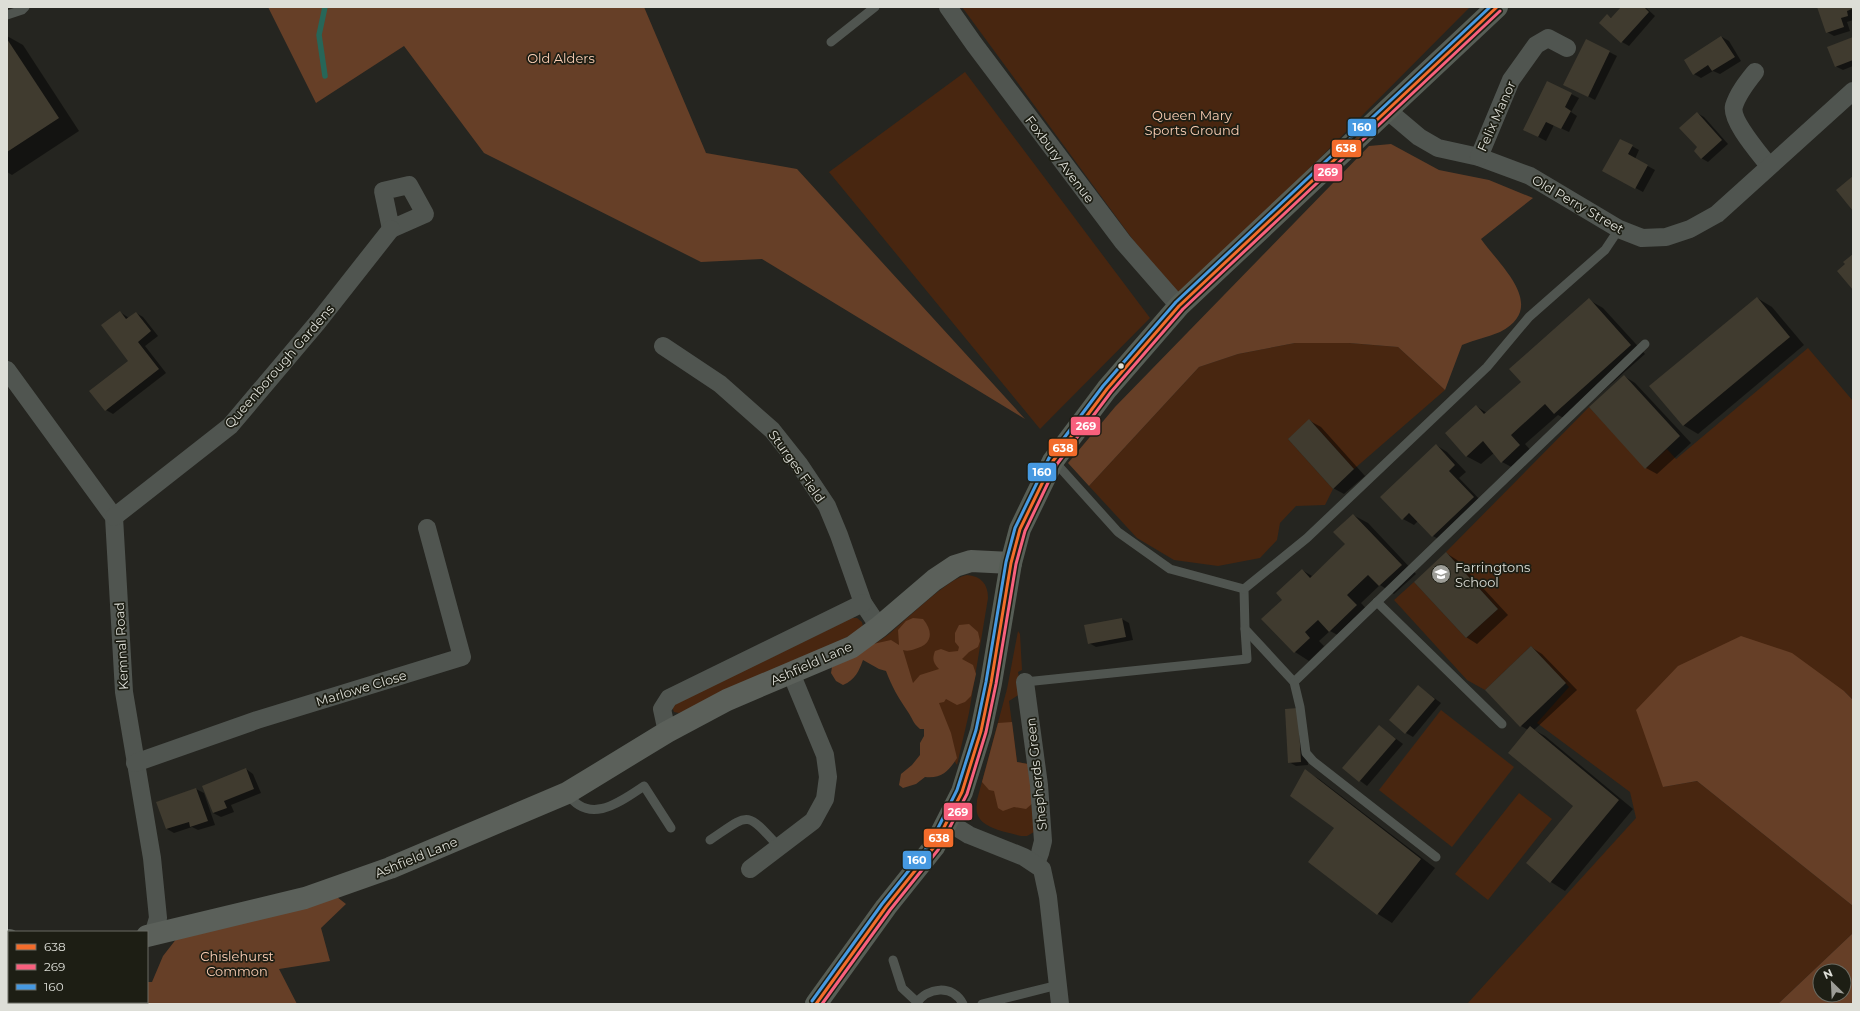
<svg xmlns="http://www.w3.org/2000/svg" width="1860" height="1011" font-family="Montserrat,sans-serif">
	<rect width="100%" height="100%" fill="#252520"/>
	<g fill="#482610">
		<polygon points="962,7 1470,7 1178,301"/>
		<polygon points="965,72 1150,318 1040,429 829,172"/>
		<polygon points="1295,343 1349,343 1398,347 1445,390 1354,469 1310,420 1288,439 1333,489 1325,505 1296,506 1280,523 1277,540 1260,558 1218,566 1174,560 1137,538 1089,486 1199,367 1238,354"/>
		<polygon points="1808,348 1853,401 1853,700 1844,691 1663,787 1697,781 1853,906 1853,933 1778,1004 1467,1004 1636,818 1630,792 1537,723 1569,687 1531,646 1485,690 1467,680 1394,600 1414,582 1466,638 1498,609 1446,552 1589,407 1646,468 1667,449 1676,459"/>
		<path d="M967,575C981,576 988,584 988,598L969,713L957,765L890,663L861,652C870,646 880,641 889,634C906,620 948,578 967,575Z"/>
		<polygon points="851,618 857,618 862,622 863,627 852,635 687,710 679,713 674,712 672,707 674,701 770,658"/>
		<path d="M1018,631L1020,634L1022,670L1018,672L1021,688L1020,694L1009,701L1017,762L1028,764L1034,832L1027,836H1021C1008,832 981,829 977,813C976,809 977,803 977,800L1007,689Z"/>
		<polygon points="1441,710 1514,767 1452,847 1379,790"/>
		<polygon points="1519,793 1552,819 1488,900 1455,874"/>
	</g>
	<g fill="#663f27" fill-rule="evenodd">
		<polygon points="268,7 644,7 706,153 797,169 1025,419 762,259 701,262 484,153 404,46 316,103"/>
		<path d="M1391,144L1439,170L1489,180L1533,198L1481,239C1500,266 1549,307 1500,332C1488,337 1474,340 1462,345L1445,390L1398,347L1349,343H1295L1238,354L1199,367L1089,486L1068,463L1115,407L1369,146Z"/>
		<path d="M913,618L923,619C934,632 932,645 915,649C910,651 906,651 903,650L913,683L920,675L939,669C933,663 932,659 935,651L941,649L949,652L958,651L959,647L955,642V633L959,625L969,624L978,632L980,641L978,647L969,652L962,659L973,665L976,674L971,696L965,702L957,705L946,699L944,702L939,703L951,733L957,758C949,771 941,779 925,777L916,784L903,788L899,785L901,774L912,765L920,755V743L924,736V729H920C912,722 913,719 908,712C898,697 892,687 886,671L879,669L863,660C859,671 855,680 843,685L836,681L831,673L832,667L873,644L891,640L899,645L898,630L906,621Z"/>
		<polygon points="1741,636 1792,653 1844,691 1853,700 1853,906 1697,781 1663,787 1636,710 1678,666"/>
		<polygon points="1012,722 1017,762 1028,764 1033,803 1026,809 1014,807 1003,811 998,808 994,791 989,790 982,782 998,723"/>
		<polygon points="337,897 346,904 321,928 330,961 279,969 297,1004 7,1004 7,967 9,966 9,1002 147,1002 147,982 152,982 163,956 177,938"/>
		<path d="M1853,933V1004H1778ZM1820,971H1844V995H1820Z"/>
	</g>
	<g fill="#0007">
		<polygon points="1622,7 1645,7 1655,16 1629,46 1622,42 1607,15 1612,18"/>
		<polygon points="1818,7 1853,7 1853,20 1847,22 1850,31 1834,36 1827,32"/>
		<polygon points="7,36 23,45 79,131 12,175 7,172"/>
		<polygon points="1722,37 1729,41 1741,61 1720,74 1713,71 1701,78 1694,74"/>
		<polygon points="1853,38 1853,66 1843,70 1835,66"/>
		<polygon points="1586,40 1617,56 1595,100 1572,88"/>
		<polygon points="1571,94 1579,98 1571,112 1577,116 1569,132 1554,125 1546,141 1531,133"/>
		<polygon points="1697,113 1704,117 1728,144 1708,162 1701,158 1698,147"/>
		<polygon points="1621,140 1639,150 1635,159 1655,170 1643,192 1611,175"/>
		<polygon points="1757,298 1772,307 1804,345 1698,434 1683,425"/>
		<polygon points="1589,300 1603,308 1645,354 1569,421 1558,415 1525,444 1534,454 1517,470 1502,462 1494,453 1481,464 1466,456 1476,406 1487,413 1522,382"/>
		<polygon points="120,312 129,318 136,313 143,317 158,336 145,346 166,373 113,414 106,410 130,362"/>
		<polygon points="1624,376 1635,383 1691,443 1657,474 1646,468"/>
		<polygon points="1310,421 1321,427 1365,476 1344,494 1333,488"/>
		<polygon points="1436,445 1447,452 1466,472 1459,478 1484,504 1444,542 1433,536 1418,521 1414,525 1403,519"/>
		<polygon points="1353,515 1368,523 1416,574 1394,594 1380,585 1361,603 1371,614 1345,639 1330,631 1319,641 1324,646 1309,661 1295,652 1283,600 1302,570 1312,576 1346,545"/>
		<polygon points="1446,553 1457,560 1508,615 1477,644 1466,637"/>
		<polygon points="1122,619 1129,623 1133,640 1096,647 1089,643"/>
		<polygon points="1531,647 1542,654 1577,690 1534,730 1545,736 1633,809 1565,891 1551,882 1527,863 1574,806 1528,730 1521,726 1486,690"/>
		<polygon points="1418,686 1441,703 1413,737 1406,733"/>
		<polygon points="1305,713 1308,765 1296,766 1289,762"/>
		<polygon points="1379,726 1403,744 1367,786 1343,768"/>
		<polygon points="246,769 253,774 261,793 231,805 234,812 221,817 213,813"/>
		<polygon points="1305,771 1319,779 1435,868 1392,923 1378,914 1310,862 1336,828"/>
		<polygon points="196,789 204,793 215,825 198,830 192,827 174,833 167,829 157,802"/>
	</g>
	<g fill="none" stroke-linecap="round" stroke-linejoin="round">
		<polyline stroke="#276658" stroke-width="5.5" points="325,76 319,35 325,7"/>
	</g>
	<g fill="#403b2f">
		<polygon points="1621,7 1644,7 1649,12 1621,43 1599,23 1607,14 1611,18"/>
		<polygon points="1817,7 1852,7 1852,9 1847,11 1848,16 1841,18 1844,27 1826,33"/>
		<polygon points="1721,36 1735,57 1712,71 1708,65 1693,75 1684,60"/>
		<polygon points="1853,37 1853,60 1835,67 1827,47"/>
		<polygon points="7,39 59,118 7,152"/>
		<polygon points="1586,39 1610,51 1588,97 1563,85"/>
		<polygon points="1547,81 1572,93 1565,107 1571,111 1561,129 1546,122 1538,137 1523,130"/>
		<polygon points="1697,112 1722,140 1701,159 1694,151 1697,147 1679,128"/>
		<polygon points="1620,139 1633,145 1628,154 1648,165 1635,189 1602,171"/>
		<polygon points="1853,176 1853,211 1836,190"/>
		<polygon points="1853,254 1853,290 1837,271 1845,264 1843,262"/>
		<polygon points="1757,297 1790,337 1683,426 1649,386"/>
		<polygon points="1589,298 1631,345 1554,414 1545,404 1511,435 1520,445 1501,463 1483,441 1466,457 1445,433 1476,405 1484,414 1521,382 1509,369"/>
		<polygon points="120,311 126,319 136,312 151,331 138,342 159,369 105,411 89,391 128,361 101,325"/>
		<polygon points="1624,375 1680,436 1645,469 1589,407"/>
		<polygon points="1309,419 1354,469 1333,489 1288,439"/>
		<polygon points="1436,444 1455,465 1449,471 1474,497 1432,537 1409,513 1402,520 1380,497"/>
		<polygon points="1353,514 1402,565 1379,586 1368,575 1347,595 1357,605 1329,632 1318,620 1305,632 1310,638 1294,653 1261,619 1282,600 1276,593 1302,569 1310,578 1345,544 1333,532"/>
		<polygon points="1446,552 1498,609 1466,638 1414,582"/>
		<polygon points="1122,618 1126,637 1088,644 1084,625"/>
		<polygon points="1531,646 1566,683 1520,727 1485,690"/>
		<polygon points="1418,685 1435,699 1405,734 1389,720"/>
		<polygon points="1298,708 1301,762 1288,763 1285,709"/>
		<polygon points="1379,725 1396,739 1359,782 1342,768"/>
		<polygon points="1530,726 1619,800 1550,883 1526,863 1573,806 1508,753"/>
		<polygon points="246,768 254,789 224,801 227,808 213,813 202,786"/>
		<polygon points="1305,769 1421,859 1377,915 1308,862 1334,828 1290,796"/>
		<polygon points="196,788 208,821 190,827 189,822 166,829 156,802"/>
	</g>
	<g fill="none" stroke-linecap="round" stroke-linejoin="round">
		<g stroke="#505550" stroke-width="9">
			<polyline points="7,15 22,10 25,7"/>
			<polyline points="831,42 875,7"/>
			<polyline points="1619,229 1605,250 1529,317 1487,367 1307,538 1244,589 1245,629 1294,682 1645,344"/>
			<polyline points="1054,461 1118,532 1170,569 1244,589"/>
			<polyline points="1377,602 1502,724"/>
			<polyline points="1025,682 1247,659 1245,629"/>
			<polyline points="1294,682 1300,707 1306,753 1313,761 1436,857"/>
			<path d="M567,793C589,826 620,802 644,786L671,828"/>
			<path d="M710,840C750,813 745,810 779,847"/>
			<polyline points="893,960 902,988 917,1002"/>
			<path d="M916,1004C927,987 953,984 963,1004"/>
			<polyline points="982,1004 1058,985"/>
		</g>
		<g stroke="#505550" stroke-width="18">
			<polyline points="948,7 974,44 1123,242 1179,306"/>
			<path d="M1755,72C1747,82 1738,93 1734,106C1730,120 1760,154 1769,166"/>
			<polyline points="1387,110 1419,137 1438,148 1479,157 1530,176 1619,229 1642,238 1666,237 1690,229 1717,214 1853,91"/>
			<polyline points="1479,157 1511,80 1536,45 1548,38 1567,48"/>
			<polygon points="409,185 425,214 391,229 383,191"/>
			<polyline points="663,346 720,384 772,430 799,464 827,506 839,535 863,603 879,627"/>
			<polyline points="7,370 114,517 124,692 152,858 158,918 153,935"/>
			<polyline points="114,517 230,426 317,323 391,229"/>
			<polyline points="1025,682 1039,785 1043,841 1040,853 1036,864"/>
			<polyline points="667,732 662,709 669,698 863,603"/>
			<polyline points="135,763 257,720 462,657 427,528"/>
			<polyline points="948,822 969,835 1024,857 1042,869 1048,897 1060,1004"/>
			<polyline points="750,869 813,821 825,799 828,777 825,755 791,673"/>
		</g>
		<g stroke="#5b605a" stroke-width="22">
			<polyline points="147,936 305,898 390,868 567,793 667,732 727,700 852,647 879,627 934,580 955,566 971,561 1011,563"/>
			<polyline points="7,940 9,940"/>
			<polyline points="134,1004 134,1002"/>
		</g>
		<polyline stroke="#575e56" stroke-width="22" points="816,1004 886,907 934,847 962,792 981,731 991,683 1011,563 1020,529 1053,461 1107,389 1179,306 1497,7"/>
		<defs>
			<polyline id="bus-1" points="816,1004 886,907 934,847 962,792 981,731 991,683 1011,563 1020,529 1053,461 1107,389 1179,306 1497,7"/>
			<polyline id="bus-2" points="822,1004 890,910 938,850 967,794 986,732 996,684 1016,564 1025,531 1057,464 1111,392 1183,309 1500,11"/>
			<polyline id="bus-3" points="812,1001 882,904 930,844 957,790 976,730 986,682 1006,562 1015,528 1049,458 1103,386 1176,302 1490,7"/>
		</defs>
		<use href="#bus-1" stroke="#1d1e14" stroke-width="6"/>
		<use href="#bus-2" stroke="#1d1e14" stroke-width="6"/>
		<use href="#bus-3" stroke="#1d1e14" stroke-width="6"/>
		<use href="#bus-1" stroke="#f36c2b" stroke-width="3"/>
		<use href="#bus-2" stroke="#f8607d" stroke-width="3"/>
		<use href="#bus-3" stroke="#4699e1" stroke-width="3"/>
	</g>
	<defs>
		<symbol id="school-disc" viewBox="-11 -11 22 22"><circle r="9.5" fill="#9d9d97" stroke="#1d1e14"/><path d="M0-5L7-2L0 1L-7-2ZM-4 1L0 2.5L4 1V4Q0 6-4 4Z" fill="#fff"/></symbol>
	</defs>
	<g fill-rule="evenodd">
		<use href="#school-disc" x="1430" y="563" width="22" height="22"/>
	</g>
	<circle fill="#ddded7" stroke="#1d1e14" stroke-width="1.5" cx="1121" cy="366" r="3.5"/>
	<g text-anchor="middle" stroke-width="3.5" stroke-linejoin="round" paint-order="stroke">
		<g font-size="13" fill="#fccfb5" stroke="#1d1e14">
			<text x="561" y="63">Old Alders</text>
			<text x="1192" y="120">Queen Mary<tspan x="1192" dy="15">Sports Ground</tspan></text>
			<text x="237" y="961">Chislehurst<tspan x="237" dy="15">Common</tspan></text>
		</g>
		<g font-size="13" fill="#ddded7" stroke="#1d1e14">
			<text transform="translate(1496 116) rotate(-66)" y="5">Felix Manor</text>
			<text transform="translate(1060 159) rotate(53)" y="5">Foxbury Avenue</text>
			<text transform="translate(1578 204) rotate(30)" y="5">Old Perry Street</text>
			<text transform="translate(279 366) rotate(-49)" y="5">Queenborough Gardens</text>
			<text transform="translate(797 466) rotate(54)" y="5">Sturges Field</text>
			<text transform="translate(121 646) rotate(-93)" y="5">Kemnal Road</text>
			<text transform="translate(811 663) rotate(-24)" y="5">Ashfield Lane</text>
			<text transform="translate(361 688) rotate(-17)" y="5">Marlowe Close</text>
			<text transform="translate(1036 774) rotate(-96)" y="5">Shepherds Green</text>
			<text transform="translate(416 857) rotate(-22)" y="5">Ashfield Lane</text>
		</g>
		<g font-size="13" fill="#ddded7" stroke="#1d1e14" text-anchor="start">
			<text x="1455" y="572">Farringtons<tspan x="1455" dy="15">School</tspan></text>
		</g>
	</g>
	<g stroke="#1d1e14" stroke-width="1.5">
		<rect x="1347" y="118" width="30" height="19" rx="4" fill="#4699e1"/>
		<rect x="1331" y="139" width="31" height="19" rx="4" fill="#f36c2b"/>
		<rect x="1313" y="163" width="30" height="19" rx="4" fill="#f8607d"/>
		<rect x="1070" y="416" width="31" height="20" rx="4" fill="#f8607d"/>
		<rect x="1048" y="438" width="30" height="19" rx="4" fill="#f36c2b"/>
		<rect x="1027" y="462" width="30" height="20" rx="4" fill="#4699e1"/>
		<rect x="943" y="802" width="30" height="19" rx="4" fill="#f8607d"/>
		<rect x="923" y="828" width="31" height="20" rx="4" fill="#f36c2b"/>
		<rect x="902" y="850" width="30" height="20" rx="4" fill="#4699e1"/>
	</g>
	<g font-size="11" text-anchor="middle" font-weight="bold" fill="#fff">
		<text x="1362" y="131">160</text>
		<text x="1346" y="152">638</text>
		<text x="1328" y="176">269</text>
		<text x="1086" y="430">269</text>
		<text x="1063" y="452">638</text>
		<text x="1042" y="476">160</text>
		<text x="958" y="816">269</text>
		<text x="939" y="842">638</text>
		<text x="917" y="864">160</text>
	</g>
	<rect width="1860" height="1011" fill="none" stroke="#ddded7" stroke-width="16"/>
	<rect x="8" y="931" width="140" height="72" fill="#1d1e14" stroke="#6a6b62"/>
	<rect x="16" y="944" width="20" height="6" fill="#f36c2b" stroke="#6a6b62"/>
	<text x="44" y="951" font-size="12" fill="#ddded7">638</text>
	<rect x="16" y="964" width="20" height="6" fill="#f8607d" stroke="#6a6b62"/>
	<text x="44" y="971" font-size="12" fill="#ddded7">269</text>
	<rect x="16" y="984" width="20" height="6" fill="#4699e1" stroke="#6a6b62"/>
	<text x="44" y="991" font-size="12" fill="#ddded7">160</text>
	<g transform="translate(1832 983) rotate(336)"><circle r="19" fill="#1d1e14" stroke="#6a6b62"/>
	<path d="M0-3L7 15L0 10L-7 15Z" fill="#9d9d97"/>
	<text y="-6" font-size="11" font-weight="bold" text-anchor="middle" fill="#ddded7">N</text>
	</g>
</svg>
